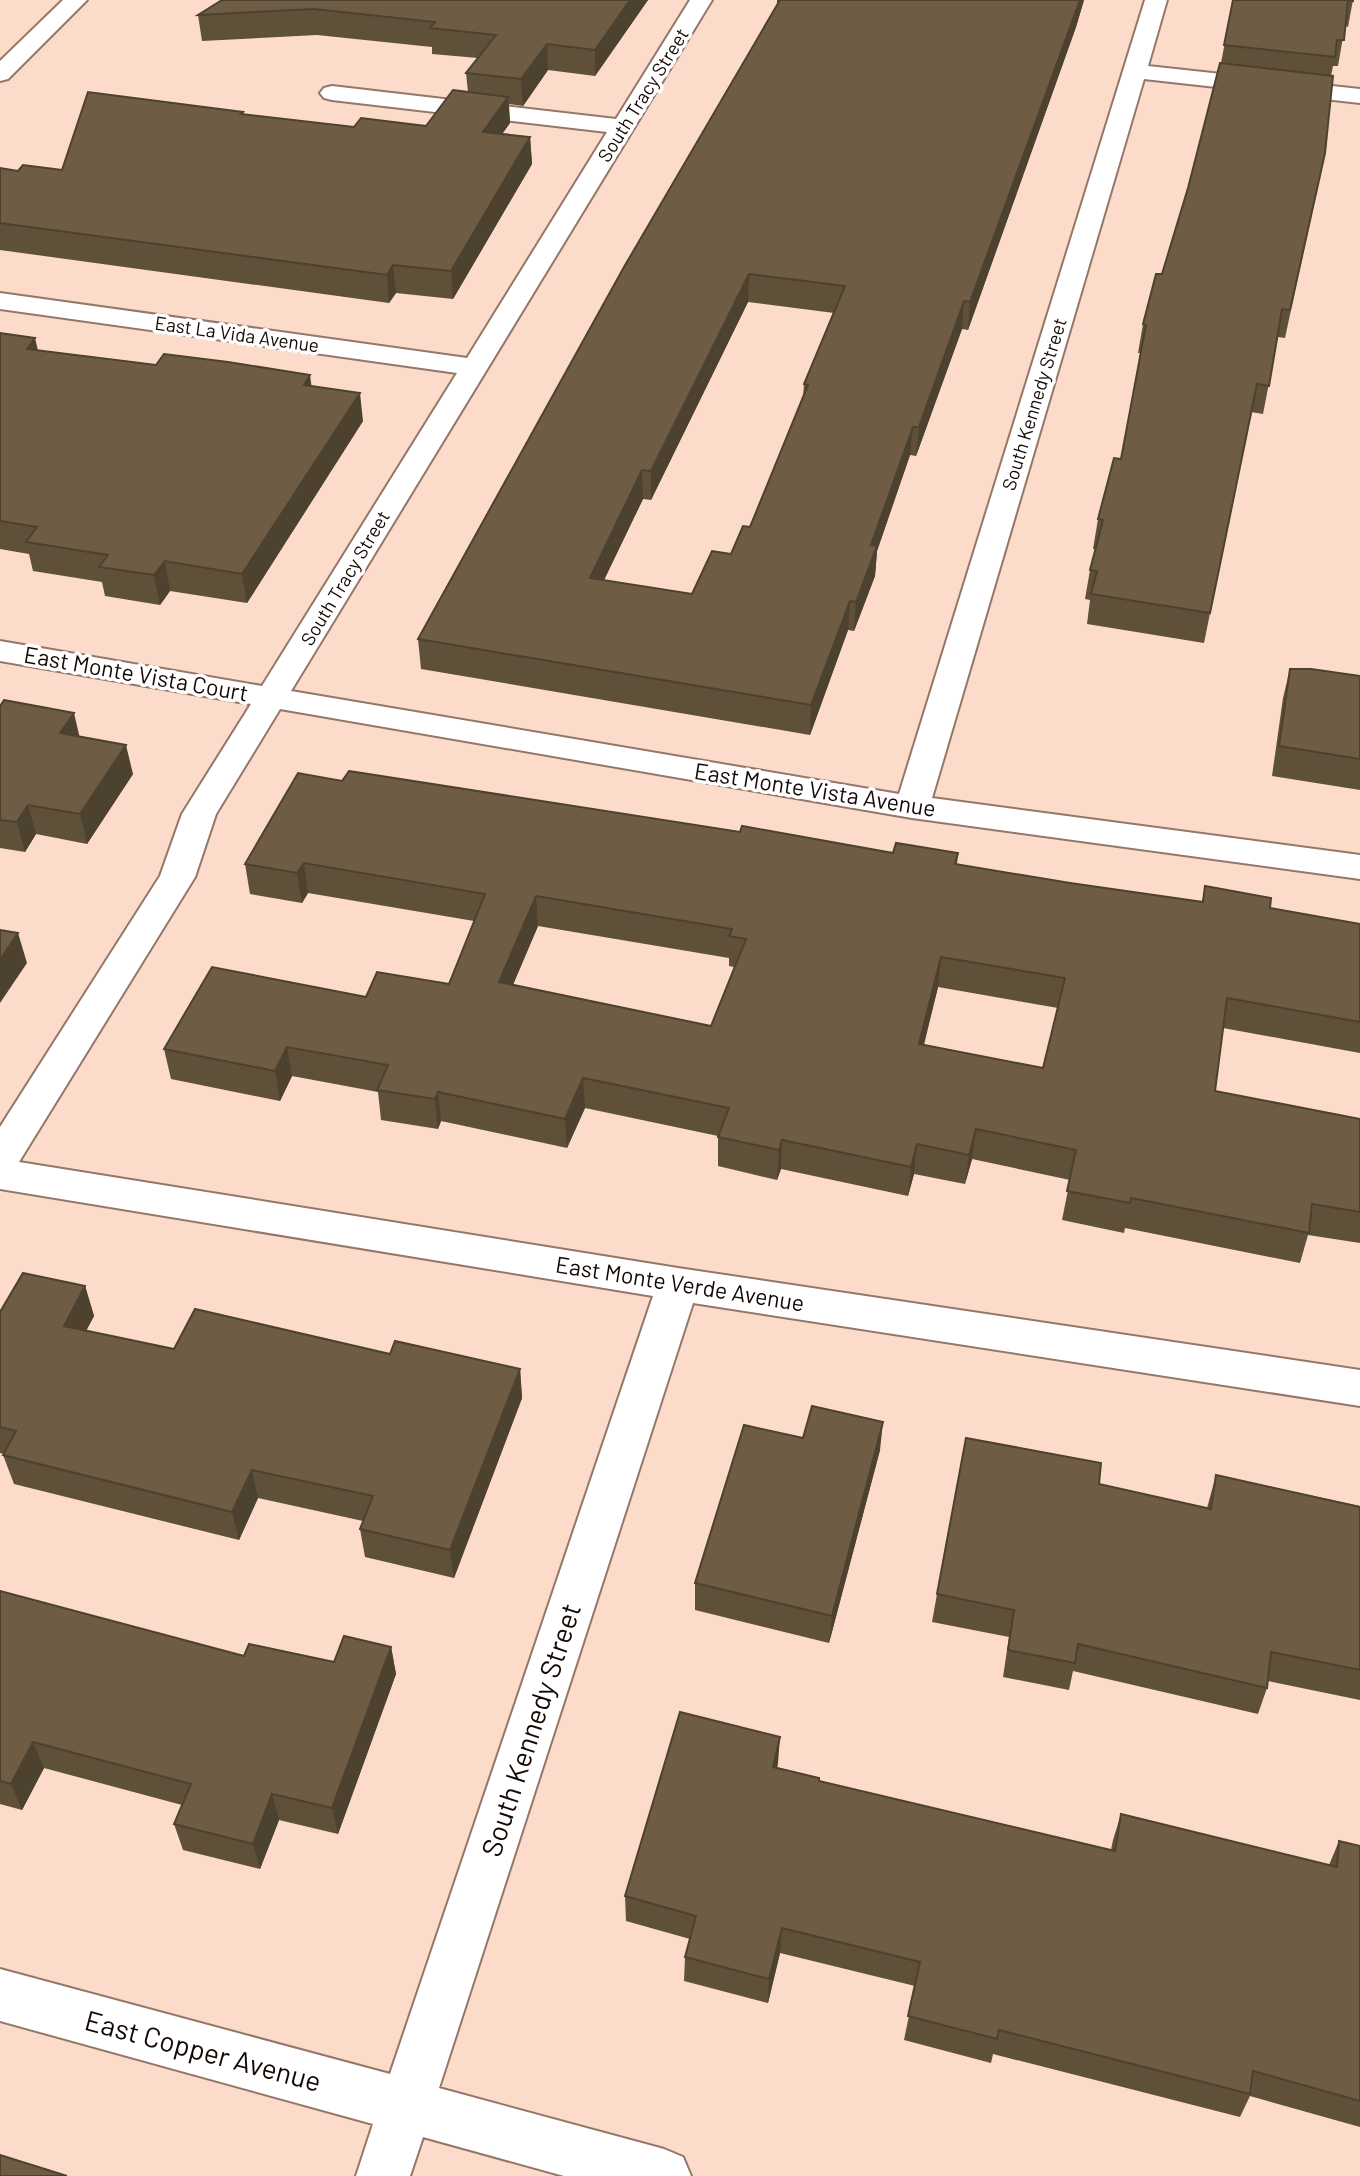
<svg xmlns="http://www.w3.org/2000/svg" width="1360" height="2176" font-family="Barlow,sans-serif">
	<rect width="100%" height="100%" fill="#fddbcb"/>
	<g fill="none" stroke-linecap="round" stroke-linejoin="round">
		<defs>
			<polygon id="minor" points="690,0 712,0 291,691 899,794 1145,0 1167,0 1148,66 1360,89 1360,103 1144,79 932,798 1360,855 1360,879 912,818 280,709 216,814 195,877 19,1162 678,1268 1360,1370 1360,1406 693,1303 439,2088 664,2149 683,2157 691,2176 564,2176 423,2137 410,2176 356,2176 373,2124 0,2021 0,1969 390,2074 653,1296 0,1189 0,1127 160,876 182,814 251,704 0,661 0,641 262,686 457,373 0,309 0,293 467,358 607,132 332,100 324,98 320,93 324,88 332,86 616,119"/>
			<polygon id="tertiary" points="63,0 87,0 8,79 0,81 0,61"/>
		</defs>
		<use href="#minor" stroke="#947768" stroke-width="4"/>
		<use href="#tertiary" stroke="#947768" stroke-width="4"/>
		<use href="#minor" fill="#fff" fill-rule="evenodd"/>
		<use href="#tertiary" fill="#fff" fill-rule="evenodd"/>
	</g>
	<g fill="#5f503a" fill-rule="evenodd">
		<polygon points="222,0 648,0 595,76 548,70 523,106 509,104 510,123 502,134 530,137 532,164 453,299 396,293 389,303 0,250 0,168 18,171 62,170 243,112 244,114 354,127 426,126 468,92 466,73 478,58 432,54 432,47 317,35 202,41 198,15"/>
		<path d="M777,0H1084L1076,27L968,330L962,329L916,456L910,455L877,551L875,576L854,631L848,630L810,735L421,669L418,639L777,6ZM748,302L834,313L804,384L803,397L750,527L731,554L692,594L604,580L643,499L651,500Z"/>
		<polygon points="1233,0 1353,0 1348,27 1345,26 1338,66 1333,66 1331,76 1325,153 1285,338 1278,337 1263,414 1251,412 1204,643 1087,624 1090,600 1085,599 1090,570 1095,549 1093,549 1098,519 1121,459 1141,353 1138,353 1143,324 1162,274 1188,188 1221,63"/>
		<polygon points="0,333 38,350 312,386 363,421 247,603 170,591 160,605 105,596 102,582 33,571 29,554 0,549"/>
		<polygon points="1290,669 1360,676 1360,790 1272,776 1283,698"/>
		<polygon points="0,706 79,736 133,774 87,844 36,834 25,852 0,848"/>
		<path d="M342,781L893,853H958L957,864L1070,883L1202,902L1205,886L1270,908L1360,924V1053L1223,1028L1215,1091L1360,1119V1243L1308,1235L1300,1263L1125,1228L1124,1233L1062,1220L1070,1180L972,1159L965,1184L914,1174L908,1196L781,1169L777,1180L718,1166V1136L585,1108L567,1148L441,1121L438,1129L381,1120L378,1092L292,1076L280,1101L171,1079L164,1049L366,997L449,984L474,921L308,893L302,903L250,894L245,864ZM538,926L729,958V966L734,967L711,1026L513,985ZM938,987L1058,1008L1043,1068L924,1045Z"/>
		<polygon points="85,1286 94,1316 86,1331 174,1349 390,1354 520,1369 522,1398 454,1578 365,1557 360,1529 363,1521 258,1498 239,1540 14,1484 3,1455 4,1454 0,1453 0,1312"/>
		<polygon points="803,1438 880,1450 829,1643 695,1610 695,1583"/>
		<polygon points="1216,1475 1360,1506 1360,1505 1360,1700 1268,1681 1267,1688 1258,1714 1073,1671 1069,1690 1003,1677 1009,1637 932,1622 937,1594 1099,1484 1207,1508"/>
		<polygon points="0,1591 244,1656 334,1662 391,1647 396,1674 338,1834 279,1820 260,1869 183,1850 174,1824 182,1805 44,1768 22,1810 0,1804"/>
		<polygon points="778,1763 777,1768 819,1781 1111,1850 1113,1840 1121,1814 1329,1865 1339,1841 1360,1846 1360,2127 1250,2096 1240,2117 993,2054 991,2063 904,2040 915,1986 780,1953 768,2003 684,1981 685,1957 690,1939 626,1921 625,1896"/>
	</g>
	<g fill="#4d4130">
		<polygon points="630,0 648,0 595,76 595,50"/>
		<polygon points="1080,0 1084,0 1076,27 968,330 970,302"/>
		<polygon points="547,44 548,70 523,106 521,79"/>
		<polygon points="508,97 510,123 485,158 483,132"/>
		<polygon points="530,137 532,164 453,299 451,271"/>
		<polygon points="393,265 396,293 389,303 387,275"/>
		<polygon points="749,274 748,302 651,500 651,471"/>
		<polygon points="964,301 962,329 916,456 919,427"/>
		<polygon points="35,338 42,367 27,349"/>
		<polygon points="310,375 314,404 304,385"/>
		<polygon points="360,393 363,421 247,603 242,574"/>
		<polygon points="913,427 910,455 877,551 875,576 854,631 856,602 871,545"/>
		<polygon points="642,470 643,499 591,607 590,578"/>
		<polygon points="165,561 170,591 160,605 154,575"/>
		<polygon points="850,601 848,630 810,735 811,705"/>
		<polygon points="74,713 81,743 60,733"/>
		<polygon points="126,745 133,774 87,844 80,814"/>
		<polygon points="28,805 36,834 25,852 17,822"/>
		<polygon points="304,863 308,893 302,903 297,873"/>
		<polygon points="536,896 538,926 501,1012 499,982"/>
		<polygon points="18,933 27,963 0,1003 0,960"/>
		<polygon points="941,957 938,987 916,1074 919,1044"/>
		<polygon points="287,1047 292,1076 280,1101 275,1071"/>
		<polygon points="583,1078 585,1108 567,1148 565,1119"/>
		<polygon points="438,1092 441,1121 438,1129 435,1099"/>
		<polygon points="976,1129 972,1159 965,1184 969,1155"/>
		<polygon points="782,1140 781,1169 777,1180 779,1150"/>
		<polygon points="917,1144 914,1174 908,1196 911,1167"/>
		<polygon points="85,1286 94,1316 73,1355 64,1326"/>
		<polygon points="520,1369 522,1398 454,1578 450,1550"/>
		<polygon points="883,1422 880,1450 829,1643 832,1616"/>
		<polygon points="252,1470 258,1498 239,1540 232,1512"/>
		<polygon points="391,1647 396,1674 338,1834 332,1808"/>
		<polygon points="780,1737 778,1763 771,1793 773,1767"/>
		<polygon points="33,1742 44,1768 22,1810 11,1784"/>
		<polygon points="272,1794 279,1820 260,1869 253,1844"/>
		<polygon points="782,1928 780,1953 768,2003 769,1979"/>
	</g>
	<g fill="#6e5d44" stroke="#4d4130" stroke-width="2" fill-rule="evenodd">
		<polygon points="222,0 630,0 595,50 547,44 521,79 466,73 496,35 430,28 435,22 314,9 198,15"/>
		<path d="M780,0H1080L970,302L964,301L919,427H913L871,545L877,546L856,602L850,601L811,705L418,639L624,267ZM749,274L845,286L804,384L808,385L750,527L743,526L731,554L712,551L692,594L590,578L642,470L651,471Z"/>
		<polygon points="1233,0 1353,0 1353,1 1348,0 1344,40 1337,40 1335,57 1224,45"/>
		<polygon points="1220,63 1333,76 1325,153 1290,310 1282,309 1269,386 1257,384 1210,613 1091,594 1097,571 1090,570 1103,520 1098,519 1114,458 1121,459 1146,325 1143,324 1156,274 1162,274 1188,188"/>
		<polygon points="453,90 508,97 483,132 530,137 451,271 393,265 387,275 0,223 0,168 18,171 23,165 62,170 88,92 243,112 241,114 354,127 361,118 426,126"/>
		<polygon points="0,333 35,338 27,349 156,365 164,354 228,362 310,375 304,385 360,393 242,574 165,561 154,575 99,567 108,555 26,542 37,527 0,521"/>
		<polygon points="1290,669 1311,669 1360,676 1360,759 1279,746"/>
		<polygon points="4,700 74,713 60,733 126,745 80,814 28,805 17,822 0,820 0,706"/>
		<path d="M349,771L740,832L742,826L893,853L896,843L958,853L955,864L1070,883L1203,902L1205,886L1271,898L1270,908L1360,924V1022L1227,998L1215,1091L1360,1119V1212L1312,1204L1309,1233L1131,1198L1130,1203L1067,1191L1076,1150L976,1129L969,1155L917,1144L911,1167L782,1140L779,1150L718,1137L729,1108L583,1078L565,1119L438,1092L435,1099L377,1090L388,1065L287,1047L275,1071L164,1049L212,967L366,997L377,972L449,984L485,894L304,863L297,873L245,864L298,773L342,781ZM536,896L732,929L729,936L746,939L711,1026L499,982ZM941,957L1065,978L1043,1068L919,1044Z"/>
		<polygon points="0,930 18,933 0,960"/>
		<polygon points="23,1273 85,1286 64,1326 174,1349 195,1309 390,1354 395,1341 520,1369 450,1550 360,1529 373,1496 252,1470 232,1512 3,1455 16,1431 0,1427 0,1312"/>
		<polygon points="812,1406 883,1422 832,1616 695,1583 744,1425 803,1438"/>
		<polygon points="966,1438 1101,1463 1099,1484 1211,1509 1216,1475 1360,1507 1360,1670 1271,1652 1267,1688 1078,1644 1075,1663 1008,1650 1014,1610 937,1594"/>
		<polygon points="0,1591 244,1656 249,1644 334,1662 344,1636 391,1647 332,1808 272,1794 253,1844 174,1824 191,1784 33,1742 11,1784 0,1781"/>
		<polygon points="680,1712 780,1737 773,1767 819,1778 819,1781 1115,1851 1121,1814 1337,1867 1339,1841 1360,1846 1360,2101 1253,2071 1250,2094 999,2030 997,2039 908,2016 920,1962 782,1928 769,1979 685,1957 696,1916 625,1896"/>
		<polygon points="0,2155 67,2176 0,2176"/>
	</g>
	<g text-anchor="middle" stroke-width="7" stroke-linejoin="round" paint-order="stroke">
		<g font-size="19" fill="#130804" stroke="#fff">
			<text transform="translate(643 95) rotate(-58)" y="7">South Tracy Street</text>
			<text transform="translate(237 334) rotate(8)" y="7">East La Vida Avenue</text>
			<text transform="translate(1034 404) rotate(-73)" y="7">South Kennedy Street</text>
			<text transform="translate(345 578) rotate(-59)" y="7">South Tracy Street</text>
		</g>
		<g font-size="23" fill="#130804" stroke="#fff">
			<text transform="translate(136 674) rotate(10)" y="8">East Monte Vista Court</text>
			<text transform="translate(815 790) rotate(9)" y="8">East Monte Vista Avenue</text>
			<text transform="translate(680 1284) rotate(9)" y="8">East Monte Verde Avenue</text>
		</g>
		<g font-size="28" fill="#130804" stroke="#fff">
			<text transform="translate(531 1730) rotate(-72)" y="10">South Kennedy Street</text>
			<text transform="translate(203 2051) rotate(15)" y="10">East Copper Avenue</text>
		</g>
	</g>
</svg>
